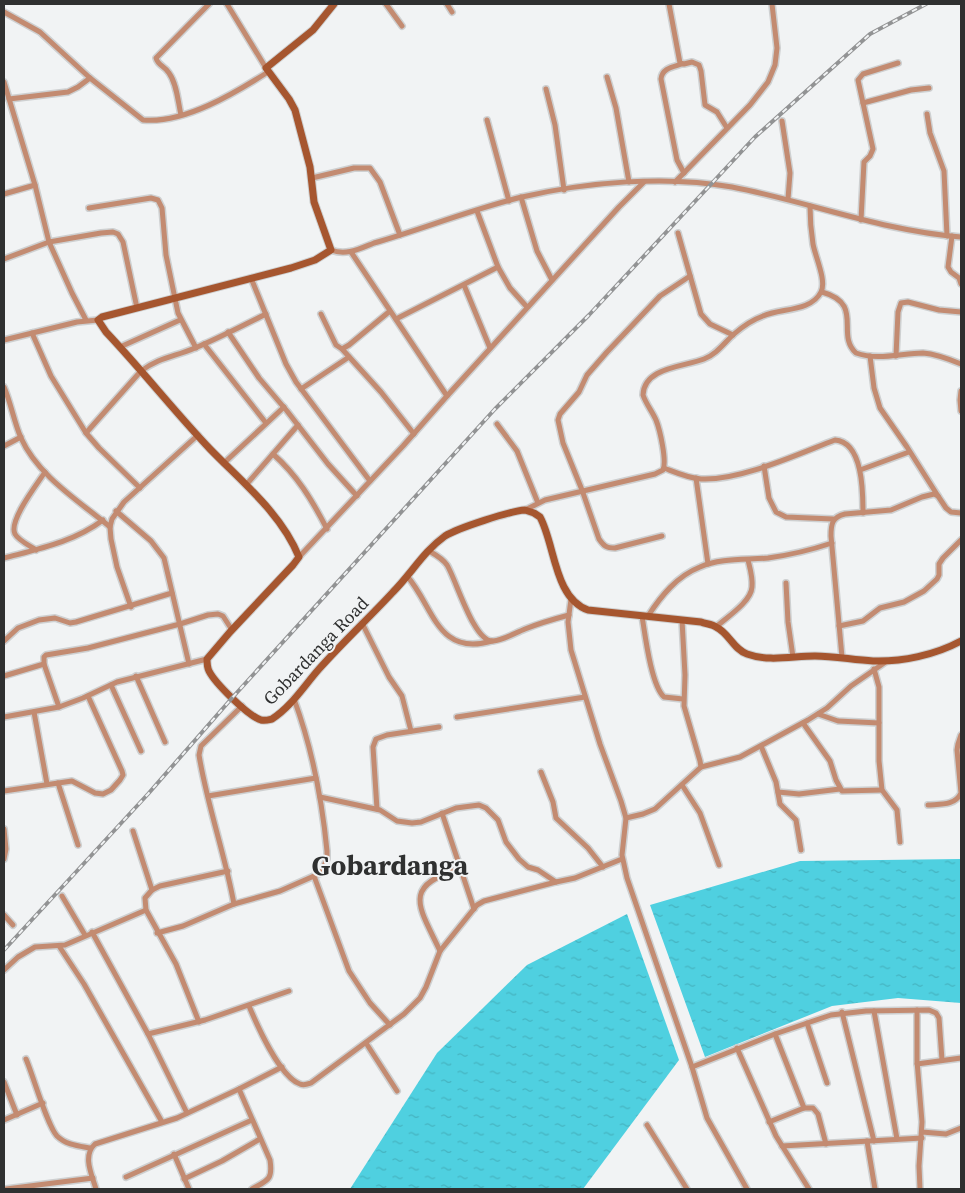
<svg xmlns="http://www.w3.org/2000/svg" width="965" height="1193" font-family="'Source Serif 4',serif">
	<defs>
		<pattern id="water-ripples" width="26" height="14" patternUnits="userSpaceOnUse" patternTransform="scale(1.25)"><rect width="26" height="14" fill="#4fd0e0"/><path d="M2 4q2-2 4 0t4 0M15 11q2-2 4 0t4 0" fill="none" stroke="#45b3c0"/></pattern>
	</defs>
	<rect width="100%" height="100%" fill="#f1f3f4"/>
	<g fill="url(#water-ripples)">
		<polygon points="961,859 961,1003 898,998 832,1006 705,1057 650,905 800,861"/>
		<polygon points="627,914 679,1060 583,1189 350,1189 437,1053 527,965"/>
	</g>
	<g fill="none" stroke-linecap="round" stroke-linejoin="round">
		<defs>
			<g id="street">
				<polyline points="227,4 266,68"/>
				<polyline points="386,4 402,26"/>
				<polyline points="447,4 452,12"/>
				<polyline points="669,4 680,63 684,64 692,62 699,65 701,71 705,105 717,112 727,128"/>
				<path d="M4,12L40,32L90,78L143,120C184,124 235,93 268,72"/>
				<path d="M682,64C673,67 662,68 661,79L677,160L684,173"/>
				<polyline points="607,77 616,108 629,182"/>
				<polyline points="4,82 35,185 49,242 72,293 86,320"/>
				<polyline points="546,89 555,125 564,190"/>
				<polyline points="9,99 68,92 78,87 90,78"/>
				<polyline points="863,103 911,90 929,88"/>
				<polyline points="927,114 930,133 944,171 947,236"/>
				<path d="M181,115C178,102 177,84 169,73C165,66 158,66 156,58L209,4"/>
				<polyline points="487,120 509,201"/>
				<polyline points="782,121 790,173 788,199"/>
				<polyline points="312,178 354,168 370,168 380,182 400,235"/>
				<polyline points="675,182 750,105 768,82 775,65 777,48 772,4"/>
				<polyline points="4,194 35,185"/>
				<polyline points="521,197 537,251 552,280"/>
				<polyline points="89,208 151,198 158,200 162,208 166,255 178,313 196,348"/>
				<polyline points="477,211 498,267 510,288 527,307"/>
				<polyline points="861,220 864,162 870,156 873,149 858,80 863,74 898,63"/>
				<polyline points="678,233 701,314 710,324 733,335"/>
				<polyline points="952,236 948,267 951,272 959,278 961,284"/>
				<path d="M331,250C346,256 359,249 374,243C423,229 472,209 522,197C587,182 666,175 732,187C810,202 882,231 961,237"/>
				<polyline points="351,252 447,396"/>
				<polyline points="4,259 49,242 101,233 113,232 118,234 123,242 137,308"/>
				<polyline points="251,278 286,364 296,382 370,481"/>
				<polyline points="464,285 490,348"/>
				<path d="M822,292C865,304 835,334 856,353C878,361 902,353 923,353C936,354 949,359 961,364"/>
				<polyline points="321,314 336,345 342,349 349,345 390,311"/>
				<polyline points="396,319 498,267"/>
				<polyline points="228,332 259,378 287,411 328,464 357,496"/>
				<polyline points="32,333 51,376 86,433 99,448 140,488"/>
				<polyline points="4,340 77,322 98,320"/>
				<polyline points="204,344 266,423"/>
				<polyline points="120,347 180,320"/>
				<polyline points="342,349 381,392 414,434"/>
				<polyline points="870,356 874,388 880,408 907,447 938,496"/>
				<polyline points="896,356 898,312 901,303 908,302 939,310 961,312"/>
				<path d="M4,387C11,403 14,422 21,438C38,476 79,501 110,527"/>
				<polyline points="301,389 349,357"/>
				<polyline points="961,391 960,400 961,411"/>
				<polyline points="497,424 517,451 538,503"/>
				<path d="M86,433L141,371C160,357 174,357 195,348C219,338 242,326 266,314"/>
				<polyline points="4,446 21,437"/>
				<path d="M273,454C297,475 312,500 327,529"/>
				<polyline points="224,463 284,407"/>
				<polyline points="764,466 769,498 776,512 786,517 833,519"/>
				<path d="M664,468C677,473 688,478 701,479C740,481 798,454 835,440C863,442 863,492 863,513"/>
				<polyline points="860,470 909,452"/>
				<polyline points="696,478 708,564"/>
				<polyline points="246,485 298,425"/>
				<path d="M525,510L545,500L655,474L663,470C667,461 660,430 656,420C652,411 646,404 643,395C644,367 684,367 704,359C717,354 724,343 734,334C742,327 752,320 763,316C780,308 811,312 821,292C827,281 815,256 813,244C811,231 810,219 810,206"/>
				<polyline points="116,511 151,541 164,558 189,664"/>
				<path d="M662,536L615,548C606,548 604,546 599,539L582,490L563,443L558,420L560,414L579,392L587,375L607,352L660,296L690,276"/>
				<path d="M36,550C30,546 18,540 15,534C8,521 38,483 45,472"/>
				<path d="M429,551C436,555 442,558 447,565C456,579 474,643 493,641C504,640 515,633 525,629C540,623 554,619 569,615"/>
				<polyline points="299,557 403,446 447,396 619,207 644,182"/>
				<path d="M4,558C38,549 74,542 103,520"/>
				<path d="M407,576C434,607 437,657 492,641"/>
				<polyline points="786,583 788,622 793,657"/>
				<polyline points="571,599 568,622 571,650 600,744 621,801 626,818 622,855 627,878 692,1067 707,1118 747,1189"/>
				<polyline points="131,607 117,567 111,539 110,527 112,519 124,502 198,435"/>
				<path d="M642,616C645,634 651,685 664,697L683,699"/>
				<path d="M648,616C661,596 677,576 700,567C720,558 746,560 768,558C790,555 811,550 832,543"/>
				<polyline points="362,623 389,677 402,696 411,731"/>
				<polyline points="839,626 863,621 880,608 904,602 924,591 937,579 939,575 939,564 943,558 961,540"/>
				<path d="M716,627C727,617 751,602 752,587C753,578 750,568 748,560"/>
				<polyline points="4,641 18,628 39,620 55,618 70,623 76,622 172,593"/>
				<path d="M842,657L831,536C831,524 832,517 845,514L891,510L922,497L934,494L938,496L946,508L951,512L961,513"/>
				<polyline points="874,669 879,687 879,761 882,790 897,810 900,842"/>
				<polyline points="4,676 44,664"/>
				<polyline points="136,676 165,742"/>
				<polyline points="111,685 141,751"/>
				<polyline points="59,707 44,664 44,657 46,655 88,648 180,624 208,615 218,614 223,616 232,630"/>
				<polyline points="34,712 47,784"/>
				<polyline points="818,714 838,721 879,723"/>
				<polyline points="4,717 59,707 83,698 117,682 207,659"/>
				<polyline points="457,717 585,697"/>
				<polyline points="803,723 830,761 836,780 842,791 882,790"/>
				<polyline points="761,746 776,782 780,804 796,820 801,850"/>
				<polyline points="701,767 740,757 808,720 827,708 851,686 887,661"/>
				<polyline points="541,772 553,802 556,818 588,848 603,867"/>
				<polyline points="58,783 78,845"/>
				<polyline points="682,785 700,813 719,865"/>
				<polyline points="4,791 72,781 95,793 103,794 111,790 120,780 123,775 122,771 88,696"/>
				<polyline points="778,792 799,794 840,789"/>
				<polyline points="208,796 316,778"/>
				<polyline points="320,797 380,810 397,821 412,823 421,822 456,808 479,805 486,808 498,820 506,842 519,859 528,867 538,870 556,882 575,878 622,859"/>
				<path d="M928,805C940,804 955,806 961,793L957,750L958,744L961,735"/>
				<polyline points="377,809 373,747 376,739 387,735 439,727"/>
				<polyline points="442,813 474,909"/>
				<polyline points="626,818 643,814 655,809 701,767 700,761 684,706 685,675 682,620"/>
				<polyline points="4,829 6,849 4,859"/>
				<polyline points="133,831 152,890"/>
				<polyline points="314,876 349,971 370,1003 390,1025"/>
				<polyline points="62,896 85,935"/>
				<path d="M234,904C225,854 207,805 199,755L201,746L242,706"/>
				<polyline points="4,915 13,925"/>
				<polyline points="92,932 148,1034 187,1113"/>
				<path d="M157,933L183,926L234,904L280,891L314,876L319,874L323,868L327,859V851C322,799 312,748 294,699"/>
				<polyline points="59,946 84,984 162,1122"/>
				<path d="M440,951C420,908 400,886 460,869"/>
				<polyline points="4,970 18,957 35,947 65,945 146,910"/>
				<path d="M249,1006C257,1025 280,1077 300,1084C304,1086 308,1084 311,1083L404,1014L420,998L426,987L440,951L477,905L484,901L556,882"/>
				<polyline points="917,1010 917,1061 922,1122 919,1166 920,1189"/>
				<polyline points="874,1011 897,1139"/>
				<polyline points="842,1012 874,1141"/>
				<polyline points="199,1022 176,964 146,910 145,898 152,890 160,886 228,871"/>
				<polyline points="807,1023 827,1083"/>
				<polyline points="148,1034 205,1020 289,991"/>
				<polyline points="775,1034 804,1108"/>
				<polyline points="366,1043 397,1091"/>
				<polyline points="737,1048 776,1136 809,1189"/>
				<path d="M26,1059C33,1075 47,1125 57,1136C66,1145 79,1146 90,1148"/>
				<polyline points="917,1064 961,1058"/>
				<polyline points="692,1067 775,1034 831,1015 866,1011 929,1010 936,1013 939,1018 942,1060"/>
				<polyline points="4,1082 17,1115"/>
				<path d="M239,1089L270,1160C273,1180 268,1180 252,1189"/>
				<polyline points="4,1120 43,1103"/>
				<polyline points="769,1122 804,1108 813,1108 818,1114 826,1144"/>
				<polyline points="647,1125 687,1189"/>
				<polyline points="922,1132 946,1134 961,1128"/>
				<polyline points="867,1141 875,1189"/>
				<polyline points="782,1146 922,1138"/>
				<polyline points="174,1154 189,1189"/>
				<polyline points="126,1177 252,1120"/>
				<polyline points="184,1179 222,1161 260,1139"/>
				<polyline points="6,1189 93,1178"/>
				<path d="M96,1189C92,1175 82,1156 95,1144L177,1118L239,1089L282,1067"/>
			</g>
			<path id="secondary" d="M334,4L313,30L266,68L289,99L295,110L310,167L314,202L331,250L315,260L291,268L102,317L98,320L106,332C142,370 174,411 210,449C242,482 281,513 299,557L293,565L230,632L207,659C207,664 207,667 209,671C215,683 248,716 261,720C265,721 268,720 272,719C291,707 304,686 319,669C343,642 369,618 393,592C411,574 424,551 445,536C458,528 510,511 525,510L534,513L540,517C555,544 554,598 588,610L701,622C706,624 712,624 716,627C729,633 733,649 747,654C769,662 793,656 815,656C835,656 853,660 873,661C902,662 935,655 961,641"/>
		</defs>
		<use href="#street" stroke="#ced0d1" stroke-width="8"/>
		<use href="#secondary" stroke="#ced0d1" stroke-width="9"/>
		<use href="#street" stroke="#c38b71" stroke-width="5"/>
		<use href="#secondary" stroke="#a6562f" stroke-width="7"/>
		<defs>
			<polyline id="rail" points="4,950 148,794 232,698 495,409 589,315 755,137 870,34 926,4"/>
		</defs>
		<use href="#rail" stroke="#929394" stroke-width="4"/>
		<use href="#rail" stroke="#f1f3f4" stroke-width="2" stroke-dasharray="5.5" stroke-linecap="butt"/>
	</g>
	<g text-anchor="middle" stroke-width="4" stroke-linejoin="round" paint-order="stroke">
		<g font-size="18" fill="#2f3030" stroke="#f1f3f4">
			<text transform="translate(316 651) rotate(-46)" y="6">Gobardanga Road</text>
		</g>
		<g font-size="28" font-weight="bold" fill="#2f3030" stroke="#f1f3f4">
			<text x="390" y="875">Gobardanga</text>
		</g>
	</g>
	<rect width="965" height="1193" fill="none" stroke="#2f3030" stroke-width="10"/>
</svg>
